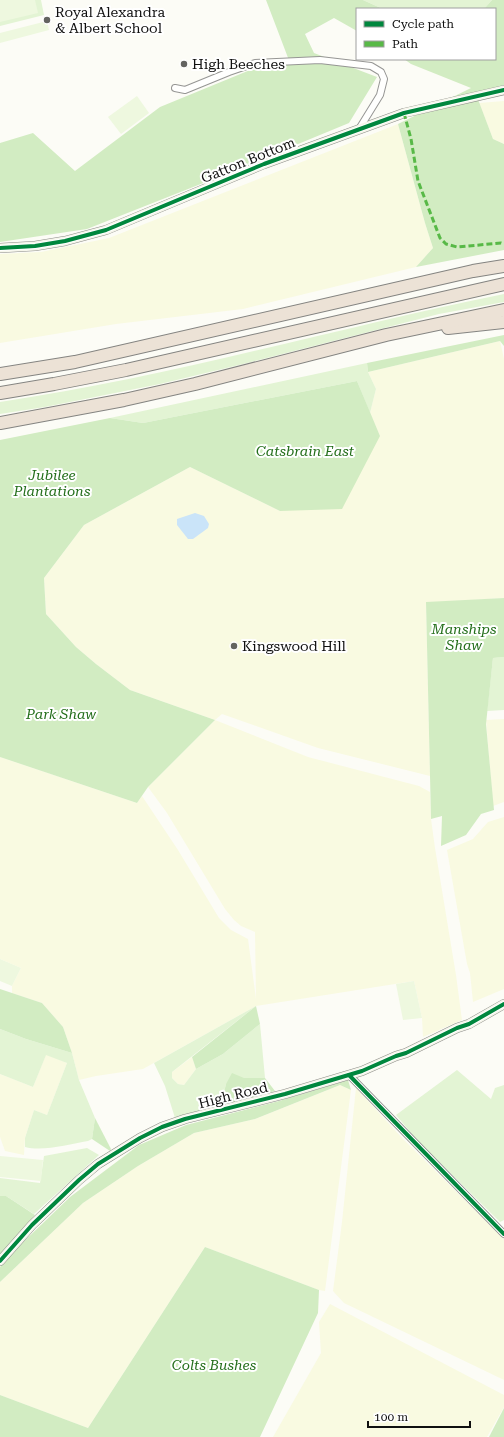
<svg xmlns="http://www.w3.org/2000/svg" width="504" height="1437" font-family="'Roboto Serif',serif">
	<rect width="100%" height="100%" fill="#fcfcf6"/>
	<g fill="#f9fae1">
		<polygon points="504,101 504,144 493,139 479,103"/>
		<polygon points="398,124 425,223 433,248 416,267 243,309 116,324 0,343 0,254 41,252 109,238"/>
		<polygon points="500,341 504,359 504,598 426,603 430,776 318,748 222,714 215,720 308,757 419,786 430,792 431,819 435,848 456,975 462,1020 423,1037 422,1018 414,981 256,1006 143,1069 96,1076 79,1080 72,1053 63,1027 42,1003 12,993 12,986 21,968 0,959 0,757 137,803 142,796 178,850 219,918 231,930 248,939 256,999 255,932 241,926 234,920 225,909 167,813 148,787 215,720 130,690 96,664 76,647 46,614 44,578 84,525 190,467 280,511 380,436 370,413 376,389 368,372"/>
		<polygon points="504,719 504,802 493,806 486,720"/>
		<polygon points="504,817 504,989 473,1002 470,973 467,964 447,850 473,839 488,822"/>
		<polygon points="46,1054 67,1063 47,1115 34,1110 25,1138 24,1155 5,1151 0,1137 0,1074 33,1087"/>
		<polygon points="192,1057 196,1069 184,1085 178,1084 172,1078 172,1072"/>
		<polygon points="340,1085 351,1090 325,1291 319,1290 205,1247 88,1428 0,1395 0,1282 83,1203 138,1166 194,1133 255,1119"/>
		<polygon points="356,1088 403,1139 504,1239 504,1380 344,1303 333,1291 342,1222"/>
		<polygon points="330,1304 504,1395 504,1407 487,1437 273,1437 321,1353 319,1322"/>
	</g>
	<g fill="#e3f4d4">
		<polygon points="0,0 41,0 44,15 0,26"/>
		<polygon points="363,0 492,0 484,9 383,9"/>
		<path d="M504,294V302L439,314L239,365L160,384L45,407L0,414V402C170,377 336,328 504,294Z"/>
		<polygon points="367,363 368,372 376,389 370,413 357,381 143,423 110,418"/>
		<polygon points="504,657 504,710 487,711 493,658"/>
		<polygon points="256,1006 172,1072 172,1078 178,1084 184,1085 196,1069 223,1054 260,1024 265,1078 244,1078 226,1084 223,1096 205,1110 175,1118 165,1086 154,1063"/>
		<path d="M0,1029L26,1039L72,1053L79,1080L95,1118L92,1139L88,1141C69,1144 43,1152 25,1147V1138L34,1110L47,1115L67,1063L46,1055L33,1087L0,1074Z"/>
		<polygon points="457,1070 491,1099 495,1088 504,1085 504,1220 500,1222 417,1140 396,1115"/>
		<polygon points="87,1148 99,1155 34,1214 6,1196 0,1196 0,1178 40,1183 44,1156"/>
	</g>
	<g fill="#d2ecc2">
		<polygon points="266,0 363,0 383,9 357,9 357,31 334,18 305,34 314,53 377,77 349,123 221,176 87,229 0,242 0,143 33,133 75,171 160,107 255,68 290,63"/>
		<polygon points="492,0 504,0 504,89 476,94 493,139 504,144 504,250 416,267 433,248 425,223 398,124 471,88 411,64 404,59 495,59 495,9 484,9"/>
		<polygon points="504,335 504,346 500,341 368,372 367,363"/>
		<polygon points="357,381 380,436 342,509 280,511 190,467 84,525 44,578 46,614 76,647 96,664 130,690 215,720 148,787 137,803 0,757 0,440 110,418 143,423"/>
		<polygon points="504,598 504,657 493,658 486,724 494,810 481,814 466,835 441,846 442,816 431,819 426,602"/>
		<polygon points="0,989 42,1003 63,1027 72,1053 26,1039 0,1029"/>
		<polygon points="256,1006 260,1024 223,1054 196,1069 192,1057"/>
		<polygon points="232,1073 244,1078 265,1078 275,1091 205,1110 223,1096 226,1084"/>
		<polygon points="348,1080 351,1090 340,1085 255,1119 194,1133 138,1166 83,1203 0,1282 0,1267 14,1251 70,1197 139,1145 186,1125 279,1101"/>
		<polygon points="95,1118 111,1149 110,1151 92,1139"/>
		<polygon points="0,1196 6,1196 35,1215 0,1254"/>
		<polygon points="205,1247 319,1290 318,1313 260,1437 0,1437 0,1395 88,1428"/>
		<polygon points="504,1408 504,1437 489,1437"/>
	</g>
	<g fill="#eef8df">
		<polygon points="0,0 35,0 38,13 0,22"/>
		<polygon points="47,21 49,30 0,43 0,33"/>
		<polygon points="137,96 149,113 121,134 108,117"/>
		<polygon points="0,959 21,968 12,986 0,981"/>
		<polygon points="414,981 422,1018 403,1020 396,984"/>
		<polygon points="0,1156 43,1160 41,1181 0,1177"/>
	</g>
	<polygon fill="#cae4f9" points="195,513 204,516 209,524 208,528 193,539 188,539 177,525 177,519"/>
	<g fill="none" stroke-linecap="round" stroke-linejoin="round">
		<defs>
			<g id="street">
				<polyline points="175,88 185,90 229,72 255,63 320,60 371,66 381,72 384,79 380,95 359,129"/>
				<polyline points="349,1075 504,1234"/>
			</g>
			<g id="secondary">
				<polyline points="0,248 35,246 65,241 106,230 264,164 404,113 504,90"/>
				<polyline points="0,1261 32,1225 79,1180 98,1164 140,1138 162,1127 185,1119 285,1094 362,1071 396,1056 406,1053 457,1028 469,1024 504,1004"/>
			</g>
			<g id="highway">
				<polyline points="448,328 504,322"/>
				<polyline points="0,374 75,362 473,271 504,266"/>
				<polyline points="0,393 54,384 126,370 504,284"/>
				<polyline points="0,423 124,400 195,384 386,335 504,310"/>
			</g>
		</defs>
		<use href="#street" stroke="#969694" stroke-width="8"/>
		<use href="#secondary" stroke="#8d8d8a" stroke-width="10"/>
		<use href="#highway" stroke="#848481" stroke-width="14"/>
		<use href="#street" stroke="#fffffe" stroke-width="6"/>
		<use href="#secondary" stroke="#f6f6eb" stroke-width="9"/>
		<use href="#highway" stroke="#ece2d6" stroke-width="12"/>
		<polyline stroke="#58b947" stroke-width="3" stroke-dasharray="6 3" stroke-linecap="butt" points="404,113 411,139 418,181 440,238 446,244 457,247 501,243 504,244"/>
		<defs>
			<g id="cycleway">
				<polyline points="0,248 35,246 65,241 106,230 264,164 404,113 504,90"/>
				<polyline points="349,1075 504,1234"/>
				<polyline points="0,1261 32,1225 79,1180 98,1164 140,1138 162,1127 185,1119 285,1094 362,1071 396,1056 406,1053 457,1028 469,1024 504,1004"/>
			</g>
		</defs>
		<use href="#cycleway" stroke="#fff" stroke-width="6"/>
		<use href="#cycleway" stroke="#00873e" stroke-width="4"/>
	</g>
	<g fill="#636360" stroke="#fff" stroke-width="1.5">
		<circle cx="47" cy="20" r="4"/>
		<circle cx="184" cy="64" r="4"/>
		<circle cx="234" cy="646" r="4"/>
	</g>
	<g text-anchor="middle" stroke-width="4" stroke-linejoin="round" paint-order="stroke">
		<g font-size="14" fill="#101010" stroke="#fff" text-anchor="start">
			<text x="55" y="17">Royal Alexandra<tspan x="55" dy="16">&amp; Albert School</tspan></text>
			<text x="192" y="69">High Beeches</text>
			<text x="242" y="651">Kingswood Hill</text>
		</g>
		<g font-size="14" fill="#101010" stroke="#fff">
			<text transform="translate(248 160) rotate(-22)" y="5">Gatton Bottom</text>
			<text transform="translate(233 1095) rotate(-14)" y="5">High Road</text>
		</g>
		<g font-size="14" font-style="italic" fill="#236e1a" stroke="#fff">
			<text x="305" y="456">Catsbrain East</text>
			<text x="52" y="480">Jubilee<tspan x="52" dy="16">Plantations</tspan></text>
			<text x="464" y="634">Manships<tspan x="464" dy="16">Shaw</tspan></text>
			<text x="61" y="719">Park Shaw</text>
			<text x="214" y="1370">Colts Bushes</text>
		</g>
	</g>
	<rect x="356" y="8" width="140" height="52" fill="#ffffff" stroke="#9f9f9f"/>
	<rect x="364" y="21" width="20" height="6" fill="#00873e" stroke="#9f9f9f"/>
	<text x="392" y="28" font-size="12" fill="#101010">Cycle path</text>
	<rect x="364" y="41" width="20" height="6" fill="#58b947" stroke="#9f9f9f"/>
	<text x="392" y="48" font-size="12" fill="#101010">Path</text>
	<path d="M368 1421v6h102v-6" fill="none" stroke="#101010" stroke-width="2"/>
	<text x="374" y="1421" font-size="12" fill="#101010" stroke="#ffffff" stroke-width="3" paint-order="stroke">100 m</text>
</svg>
